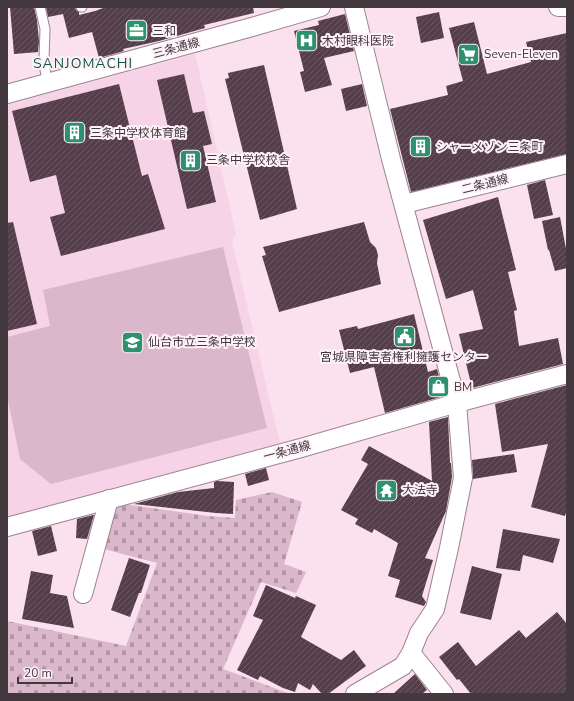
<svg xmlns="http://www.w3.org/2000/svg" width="574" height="701" font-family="'Nunito Sans','Noto Sans JP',sans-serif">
	<defs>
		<pattern id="cemetery-stones" width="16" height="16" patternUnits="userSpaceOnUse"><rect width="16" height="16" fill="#dab7ca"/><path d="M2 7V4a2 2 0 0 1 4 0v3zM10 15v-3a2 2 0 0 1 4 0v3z" fill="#b296a5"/></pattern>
		<pattern id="building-hatch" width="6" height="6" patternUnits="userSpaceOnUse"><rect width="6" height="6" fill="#543e4a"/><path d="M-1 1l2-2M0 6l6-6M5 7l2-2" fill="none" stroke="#6b5963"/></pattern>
	</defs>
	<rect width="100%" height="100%" fill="#fbe0ee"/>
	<polygon fill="#f6d3e6" points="195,54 236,234 232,242 280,443 8,518 7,514 7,105"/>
	<polygon fill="url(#cemetery-stones)" points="272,492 302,502 284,564 306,572 296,593 261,582 223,669 290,694 7,694 7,621 126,646 157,563 104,549 116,503 208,516 235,518 236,500"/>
	<polygon fill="#dab7ca" points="223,247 267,428 51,484 20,459 7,395 7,337 50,326 43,290"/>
	<g fill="url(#building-hatch)">
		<polygon points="10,7 34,7 37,20 39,41 38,52 14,54"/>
		<polygon points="46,7 75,7 76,10 79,12 79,15 95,11 106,7 253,7 254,13 204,25 205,28 159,41 123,49 124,51 99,58 92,32 69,38 63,14 48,17"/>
		<polygon points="439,12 444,38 421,43 416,17"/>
		<polygon points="345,14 354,51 324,58 332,85 305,92 300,72 304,71 294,31 319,25 318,21"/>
		<polygon points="474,22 487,74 531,62 526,42 567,33 567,154 411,192 390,109 448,95 446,86 463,81 449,28"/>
		<polygon points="264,65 297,209 260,220 225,79 229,78 228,73"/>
		<polygon points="184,74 193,113 204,111 212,144 203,146 216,202 187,209 157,80"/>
		<polygon points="119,84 142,176 148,174 165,229 61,256 50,217 65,213 56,175 30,182 12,111"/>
		<polygon points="362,84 367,106 346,111 341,89"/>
		<polygon points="545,180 553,215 534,219 527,185"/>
		<polygon points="498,197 516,270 508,272 517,310 514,311 519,346 558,338 563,364 472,388 459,334 483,329 473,290 446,299 423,220"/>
		<polygon points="560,217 567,254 567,268 555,271 549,250 548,250 542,221"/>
		<polygon points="13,222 37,324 7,331 7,223"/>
		<polygon points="364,222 370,242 376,248 378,255 377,263 381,284 279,312 262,256 266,255 263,247"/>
		<polygon points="414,314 428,372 437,369 444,396 385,413 374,367 350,373 339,330 357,326 358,329"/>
		<polygon points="567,385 567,509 565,516 531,507 548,444 502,452 495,404"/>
		<polygon points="448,417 450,463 451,463 452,477 446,511 425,558 433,560 422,596 426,602 424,606 395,597 400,580 388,576 398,543 374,529 372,533 355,524 358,519 341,510 368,464 361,460 369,446 432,481 429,422"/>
		<polygon points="514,454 517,472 473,479 472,460"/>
		<polygon points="266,468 269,480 248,486 245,474"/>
		<polygon points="217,481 234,482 233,514 216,513 134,504 178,492 214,488 214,482"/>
		<polygon points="93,515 94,515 87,539 76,538 77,519"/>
		<polygon points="51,526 57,551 38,556 32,531"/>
		<polygon points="503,529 560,539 553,563 523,555 520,571 496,568"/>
		<polygon points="129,558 150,565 141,593 139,593 130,617 111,610"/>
		<polygon points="472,566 502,574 491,620 460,613"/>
		<polygon points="31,571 53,575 50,593 67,596 74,628 22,619"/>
		<polygon points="266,585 295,598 296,596 316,605 301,637 341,660 354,650 366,666 328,694 322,694 313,684 310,690 298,683 295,692 283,688 260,676 258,680 237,670 263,620 253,616"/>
		<polygon points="557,612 567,624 567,694 471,694 459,679 457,680 439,657 458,642 476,666 519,630 526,638"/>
		<polygon points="415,674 427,690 422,694 393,694"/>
	</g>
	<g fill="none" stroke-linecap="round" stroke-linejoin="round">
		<defs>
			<g id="service">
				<polyline points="40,7 45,29 44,59 45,70 48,83"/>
				<polyline points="81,7 82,7"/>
			</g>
			<g id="minor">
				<polyline points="354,7 391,159 457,403 463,478 449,548 435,609 419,633 411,653 403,666 355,694"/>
				<polyline points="558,7 567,7"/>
				<polyline points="7,94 252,27 321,7"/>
				<polyline points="404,204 567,164"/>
				<polyline points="7,527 301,448 457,403 567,374"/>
				<polyline points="83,594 109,499"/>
				<polyline points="411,653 444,694"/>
			</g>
		</defs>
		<use href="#service" stroke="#9b8290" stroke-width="11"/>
		<use href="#minor" stroke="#9b8290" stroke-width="20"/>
		<use href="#service" stroke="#fff" stroke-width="9"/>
		<use href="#minor" stroke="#fff" stroke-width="18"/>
	</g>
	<defs>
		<symbol id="office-square" viewBox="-11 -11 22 22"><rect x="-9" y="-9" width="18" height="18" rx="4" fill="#2d916d" stroke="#fef2f8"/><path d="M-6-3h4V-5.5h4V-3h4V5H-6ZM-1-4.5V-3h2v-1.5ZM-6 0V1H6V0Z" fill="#fff"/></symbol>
		<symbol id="hospital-square" viewBox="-11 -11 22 22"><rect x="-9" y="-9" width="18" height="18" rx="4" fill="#2d916d" stroke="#fef2f8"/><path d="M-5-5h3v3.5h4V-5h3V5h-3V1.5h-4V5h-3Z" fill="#fff"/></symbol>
		<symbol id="supermarket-square" viewBox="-11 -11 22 22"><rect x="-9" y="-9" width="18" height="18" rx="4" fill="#2d916d" stroke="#fef2f8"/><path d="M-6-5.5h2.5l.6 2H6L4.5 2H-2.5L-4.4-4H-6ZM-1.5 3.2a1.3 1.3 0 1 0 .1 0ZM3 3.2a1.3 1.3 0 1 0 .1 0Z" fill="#fff"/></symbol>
		<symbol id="building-square" viewBox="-11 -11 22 22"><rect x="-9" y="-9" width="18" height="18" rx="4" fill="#2d916d" stroke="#fef2f8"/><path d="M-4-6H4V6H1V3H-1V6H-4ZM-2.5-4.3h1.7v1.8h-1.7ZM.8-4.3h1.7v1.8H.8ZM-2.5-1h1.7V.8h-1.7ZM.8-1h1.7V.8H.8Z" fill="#fff"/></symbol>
		<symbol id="civic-square" viewBox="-11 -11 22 22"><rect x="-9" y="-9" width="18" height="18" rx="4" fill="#2d916d" stroke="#fef2f8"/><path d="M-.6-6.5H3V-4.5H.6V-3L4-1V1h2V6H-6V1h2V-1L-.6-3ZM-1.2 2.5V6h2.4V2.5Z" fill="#fff"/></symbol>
		<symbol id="school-square" viewBox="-11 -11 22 22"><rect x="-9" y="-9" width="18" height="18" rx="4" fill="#2d916d" stroke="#fef2f8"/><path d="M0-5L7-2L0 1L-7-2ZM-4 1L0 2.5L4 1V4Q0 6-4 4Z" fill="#fff"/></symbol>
		<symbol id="shop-square" viewBox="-11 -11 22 22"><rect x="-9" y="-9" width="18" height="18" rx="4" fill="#2d916d" stroke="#fef2f8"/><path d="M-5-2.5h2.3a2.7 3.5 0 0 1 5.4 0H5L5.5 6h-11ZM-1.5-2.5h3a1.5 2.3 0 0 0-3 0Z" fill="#fff"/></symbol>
		<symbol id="temple-square" viewBox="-11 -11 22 22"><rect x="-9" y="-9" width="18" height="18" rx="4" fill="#2d916d" stroke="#fef2f8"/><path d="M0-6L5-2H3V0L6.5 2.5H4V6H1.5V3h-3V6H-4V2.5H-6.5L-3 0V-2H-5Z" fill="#fff"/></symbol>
	</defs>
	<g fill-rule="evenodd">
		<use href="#office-square" x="124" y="18" width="25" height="25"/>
		<use href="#hospital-square" x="294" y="28" width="25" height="25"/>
		<use href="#supermarket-square" x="456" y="42" width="25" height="25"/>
		<use href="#building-square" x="62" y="120" width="25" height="25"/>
		<use href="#building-square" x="408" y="134" width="25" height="25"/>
		<use href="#building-square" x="178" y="148" width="25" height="25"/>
		<use href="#civic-square" x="392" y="324" width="25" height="25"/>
		<use href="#school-square" x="120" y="330" width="25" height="25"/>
		<use href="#shop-square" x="426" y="374" width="25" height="25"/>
		<use href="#temple-square" x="374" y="478" width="25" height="25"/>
	</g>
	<g text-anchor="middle" stroke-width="4" stroke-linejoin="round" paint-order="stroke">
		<g font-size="12" fill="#43383e" stroke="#fef2f8" text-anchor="start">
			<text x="152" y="35">三和</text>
			<text x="322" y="45">木村眼科医院</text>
			<text x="484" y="58">Seven-Eleven</text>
			<text x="90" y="137">三条中学校体育館</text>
			<text x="436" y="151">シャーメゾン三条町</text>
			<text x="206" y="164">三条中学校校舎</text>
			<text x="148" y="346">仙台市立三条中学校</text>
			<text x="404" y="361" text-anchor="middle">宮城県障害者権利擁護センター</text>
			<text x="454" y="391">BM</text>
			<text x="402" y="494">大法寺</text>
		</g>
		<g font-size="12" fill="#43383e" stroke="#fef2f8">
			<text transform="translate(176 48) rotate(-15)" y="4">三条通線</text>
			<text transform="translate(485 184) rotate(-14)" y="4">二条通線</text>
			<text transform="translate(287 451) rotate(-15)" y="4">一条通線</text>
		</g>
		<g font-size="14" letter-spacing="1" fill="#10583f" stroke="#fef2f8">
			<text x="83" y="68">SANJOMACHI</text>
		</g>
	</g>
	<rect width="574" height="701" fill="none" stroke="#43383e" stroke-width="16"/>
	<path d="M18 677v6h54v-6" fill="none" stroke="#43383e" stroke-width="2"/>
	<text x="24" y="677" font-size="12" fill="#43383e" stroke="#fef2f8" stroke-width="3" paint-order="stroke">20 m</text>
</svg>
